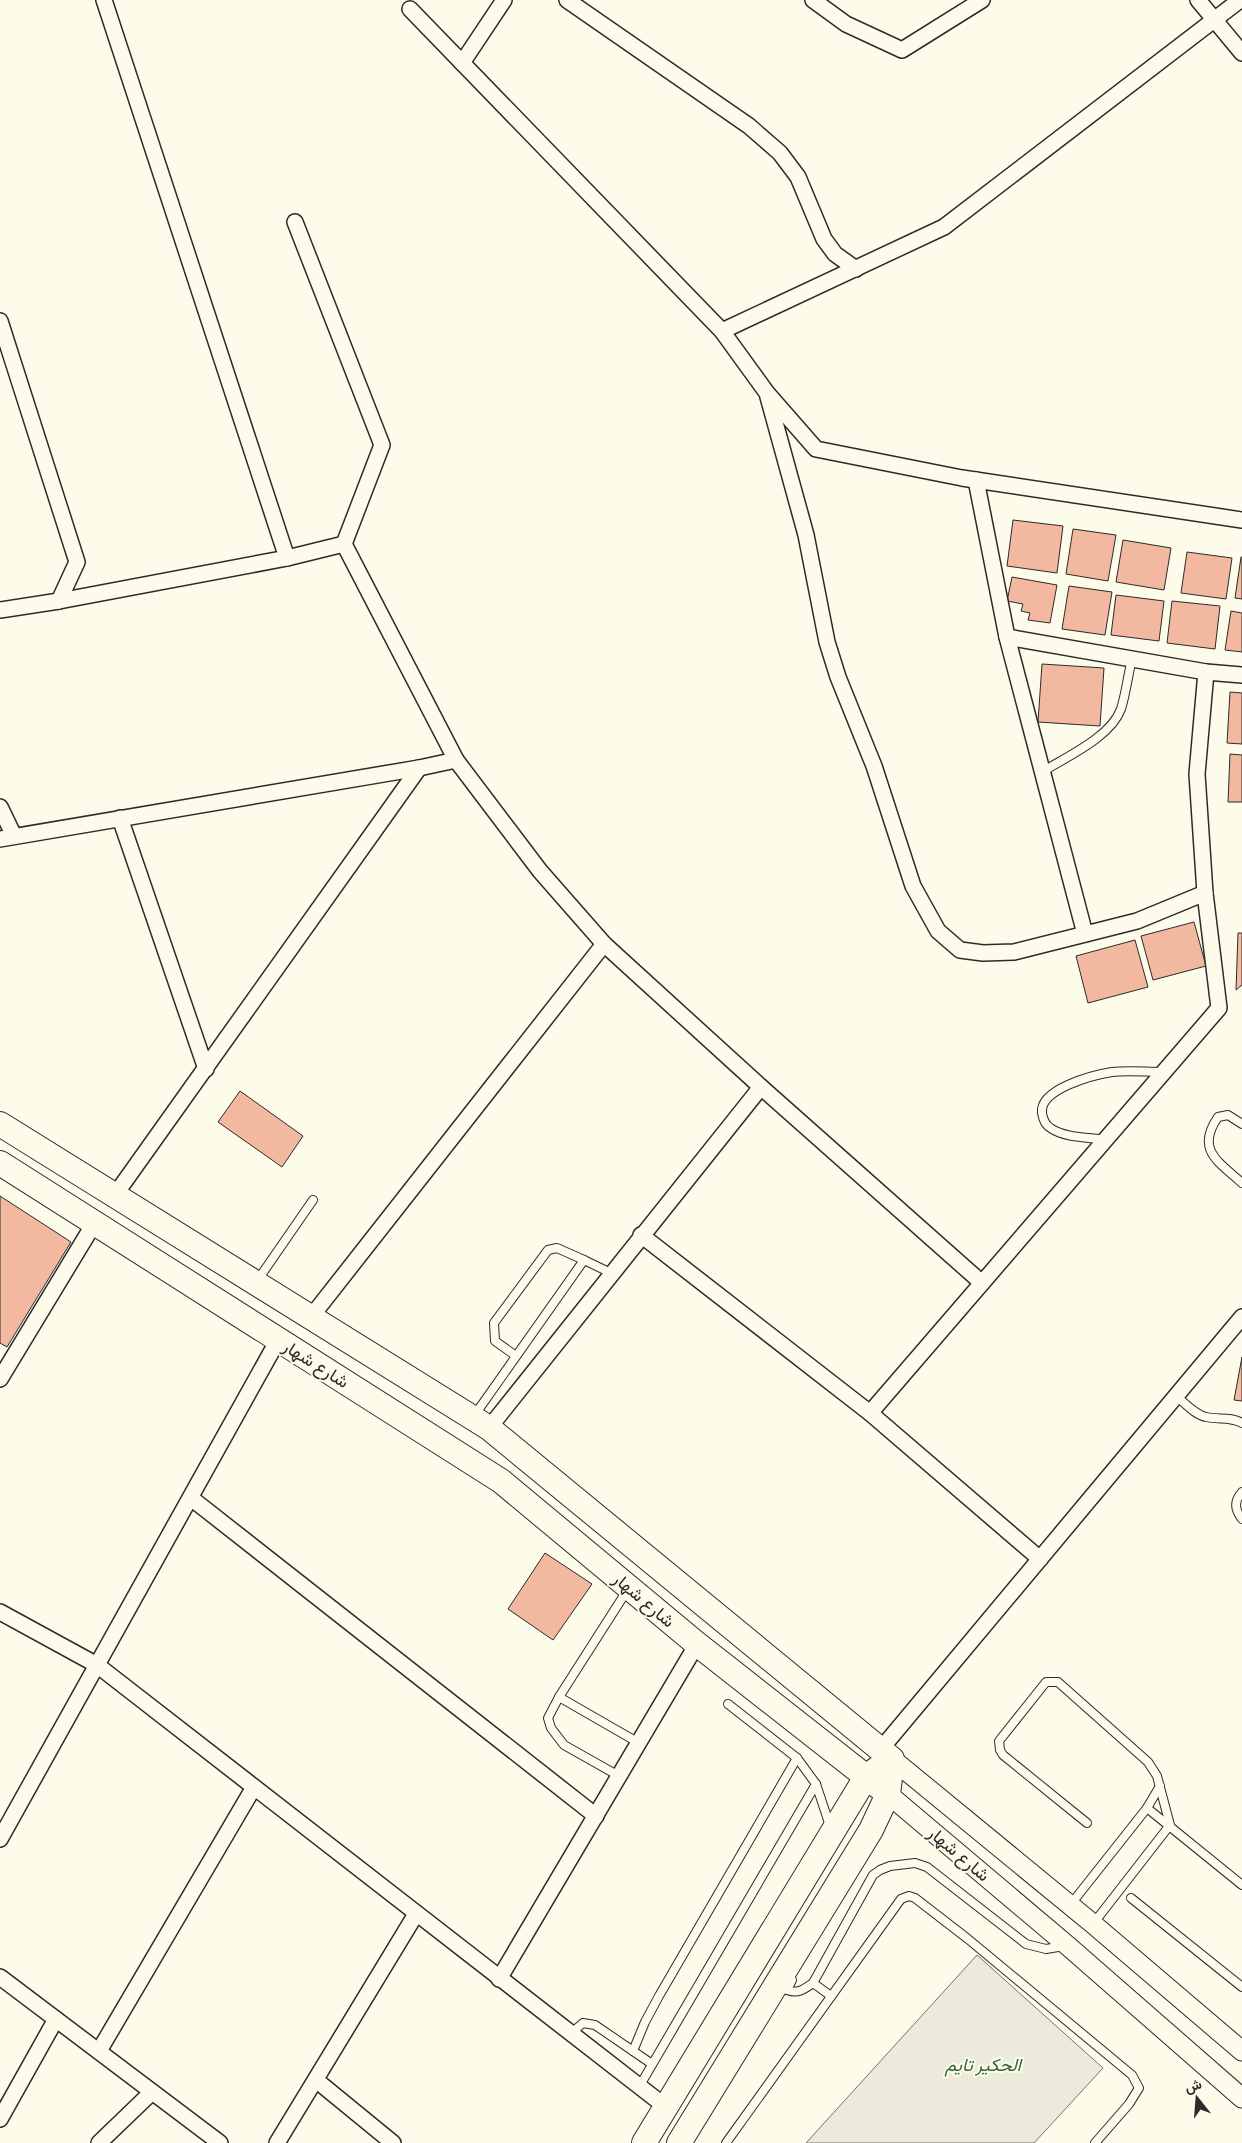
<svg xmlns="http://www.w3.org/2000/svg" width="1242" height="2143" font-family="Bitter,Vazirmatn,serif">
	<rect width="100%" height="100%" fill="#fdfbea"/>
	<polygon fill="#ecebdb" stroke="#74746e" points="977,1955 1103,2068 1034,2143 806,2143"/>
	<g fill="#f2b8a0" stroke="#2b2b2b">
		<polygon points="1013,520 1063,526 1057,573 1007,566"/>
		<polygon points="1073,529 1116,535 1108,581 1066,574"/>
		<polygon points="1123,540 1171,548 1164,590 1116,582"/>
		<polygon points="1187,552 1232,558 1226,599 1181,593"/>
		<polygon points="1241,557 1242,557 1242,599 1235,598"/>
		<polygon points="1012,577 1057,585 1050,623 1028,620 1030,613 1021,611 1023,604 1007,601"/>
		<polygon points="1069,586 1112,592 1105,635 1062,629"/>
		<polygon points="1116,595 1164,601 1159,641 1111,635"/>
		<polygon points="1172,601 1220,606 1215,649 1167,643"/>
		<polygon points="1231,611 1242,613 1242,652 1225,650"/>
		<polygon points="1042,664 1104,668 1100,726 1038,722"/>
		<polygon points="1230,692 1242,693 1242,744 1227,743"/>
		<polygon points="1230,754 1242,755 1242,802 1228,802"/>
		<polygon points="1194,922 1206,966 1153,980 1141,936"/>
		<polygon points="1238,933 1242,933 1242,985 1236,990"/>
		<polygon points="1135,940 1148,987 1088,1003 1076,956"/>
		<polygon points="240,1091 303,1136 282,1167 218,1122"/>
		<polygon points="0,1196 71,1242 7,1347 0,1343"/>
		<polygon points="1242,1357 1242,1401 1234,1400"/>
		<polygon points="545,1553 592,1584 553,1640 508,1609"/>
	</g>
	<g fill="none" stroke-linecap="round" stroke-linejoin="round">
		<defs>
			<g id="service">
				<path d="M1042,772C1066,757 1111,737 1121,709C1126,693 1128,675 1132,659"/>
				<path d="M1242,1124L1228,1115L1218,1117C1195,1150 1219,1162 1242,1183"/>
				<path d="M1104,1140C1088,1137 1066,1138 1052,1129C1046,1126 1043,1120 1042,1113C1039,1089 1093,1075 1112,1072C1128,1070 1146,1072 1162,1072"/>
				<polyline points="257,1281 313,1200"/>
				<polyline points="516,1356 495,1341 494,1323 548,1250 557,1248 584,1260"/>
				<path d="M1176,1396C1185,1403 1195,1415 1206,1417C1219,1420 1230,1416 1242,1423"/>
				<polyline points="474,1416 584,1260 611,1273"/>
				<path d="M1242,1492C1234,1501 1234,1509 1242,1519"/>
				<polyline points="559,1697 639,1743"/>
				<polyline points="619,1776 564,1745 551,1728 548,1718 559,1697 628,1589"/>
				<polyline points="816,1784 830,1826"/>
				<polyline points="1147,1808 1242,1885"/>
				<polyline points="1087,1823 1003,1755 1000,1750 999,1741 1046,1682 1058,1682 1148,1762 1157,1776 1170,1825 1093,1924"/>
				<polyline points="1131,1898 1242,1987"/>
				<polyline points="1071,1904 1147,1808 1160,1786"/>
				<path d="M792,1980L787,1990C798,1994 803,1990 813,1983L873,1875L880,1870L890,1866L915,1863L927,1867L1026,1944L1046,1949L1064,1946"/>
				<polyline points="813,1983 831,1996"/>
				<polyline points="570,2034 583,2023 595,2025 652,2064"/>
				<polyline points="633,2051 645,2022 659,1996 797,1758"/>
				<polyline points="639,2087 816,1784 797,1758 728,1704"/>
				<polyline points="726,2143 901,1899 909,1896 915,1898 968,1939 1132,2075 1139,2088 1129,2104 1095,2143"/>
			</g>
			<g id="minor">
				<polyline points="104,0 287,558"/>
				<polyline points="567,0 749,126 780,153 798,177 824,239 835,254 856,269"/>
				<polyline points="813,0 846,24 902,50 982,0"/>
				<polyline points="1198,0 1242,53"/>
				<polyline points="1240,0 944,227 722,331 767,393 816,449 962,478 1242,520"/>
				<polyline points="410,9 722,331"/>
				<polyline points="462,63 504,0"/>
				<polyline points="0,321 77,562 59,601 0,610"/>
				<polyline points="768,397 806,535 827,642 838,677 874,766 913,886 938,931 960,950 983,953 1014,952 1137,921 1205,893"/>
				<polyline points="976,480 1007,637 1206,672 1242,675"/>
				<polyline points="344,544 456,760"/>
				<polyline points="59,601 287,558 344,544 382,445 295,222"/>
				<polyline points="1007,637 1085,934"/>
				<polyline points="0,807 14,836"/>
				<polyline points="120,818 206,1069"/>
				<polyline points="0,839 419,768 456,760 540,871 604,944 761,1087 982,1283"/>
				<polyline points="115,1195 419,768"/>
				<polyline points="641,1235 870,1413 1040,1559"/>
				<polyline points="311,1317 604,944"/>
				<polyline points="0,1379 95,1222"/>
				<polyline points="870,1413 1219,1008 1205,893 1197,774 1206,672"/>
				<polyline points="489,1428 761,1087"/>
				<polyline points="191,1498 596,1816"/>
				<polyline points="0,1612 97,1665 666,2107"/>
				<polyline points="881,1749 1242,1317"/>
				<polyline points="0,1839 278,1340"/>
				<polyline points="0,1977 220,2143"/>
				<polyline points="499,1979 697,1644"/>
				<polyline points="99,2051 254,1787"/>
				<polyline points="316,2080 393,2143"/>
				<polyline points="0,2119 56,2019"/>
				<polyline points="99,2143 152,2092"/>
				<polyline points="277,2143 416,1914"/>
			</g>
			<g id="tertiary">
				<polyline points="892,1759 1093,1924 1242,2051"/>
				<polyline points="888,1794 1068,1946 1242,2098"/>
			</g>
			<g id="primary">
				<polyline points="0,1124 489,1428 892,1759"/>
				<polyline points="0,1163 501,1481 697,1644 888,1794"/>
				<polyline points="644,2143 866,1777 878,1768"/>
				<polyline points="679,2143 871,1830 888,1794 890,1778"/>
			</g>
		</defs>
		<use href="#service" stroke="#2b2b2b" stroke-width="10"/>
		<use href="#minor" stroke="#2b2b2b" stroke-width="18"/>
		<use href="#tertiary" stroke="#2b2b2b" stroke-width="21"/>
		<use href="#primary" stroke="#2b2b2b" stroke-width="26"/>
		<use href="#service" stroke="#fdfbea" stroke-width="8"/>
		<use href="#minor" stroke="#fdfbea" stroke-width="15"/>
		<use href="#tertiary" stroke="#fdfbea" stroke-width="19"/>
		<use href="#primary" stroke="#fdfbea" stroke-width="24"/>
	</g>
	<g text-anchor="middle" stroke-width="4" stroke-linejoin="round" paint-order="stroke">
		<g font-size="18" fill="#2b2b2b" stroke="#fdfbea">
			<text transform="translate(316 1364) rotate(32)" y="6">شارع شهار</text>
			<text transform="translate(644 1600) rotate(40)" y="6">شارع شهار</text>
			<text transform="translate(959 1854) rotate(40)" y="6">شارع شهار</text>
		</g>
		<g font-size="18" font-style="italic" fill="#34623c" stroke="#fdfbea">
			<text x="983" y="2071">الحكير تايم</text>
		</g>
	</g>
	<g transform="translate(1197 2098) rotate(343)" stroke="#fdfbea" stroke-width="4" paint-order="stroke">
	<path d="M0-4L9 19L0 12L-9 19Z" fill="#2b2b2b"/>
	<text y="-8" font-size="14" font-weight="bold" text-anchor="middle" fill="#2b2b2b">ش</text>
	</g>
</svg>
